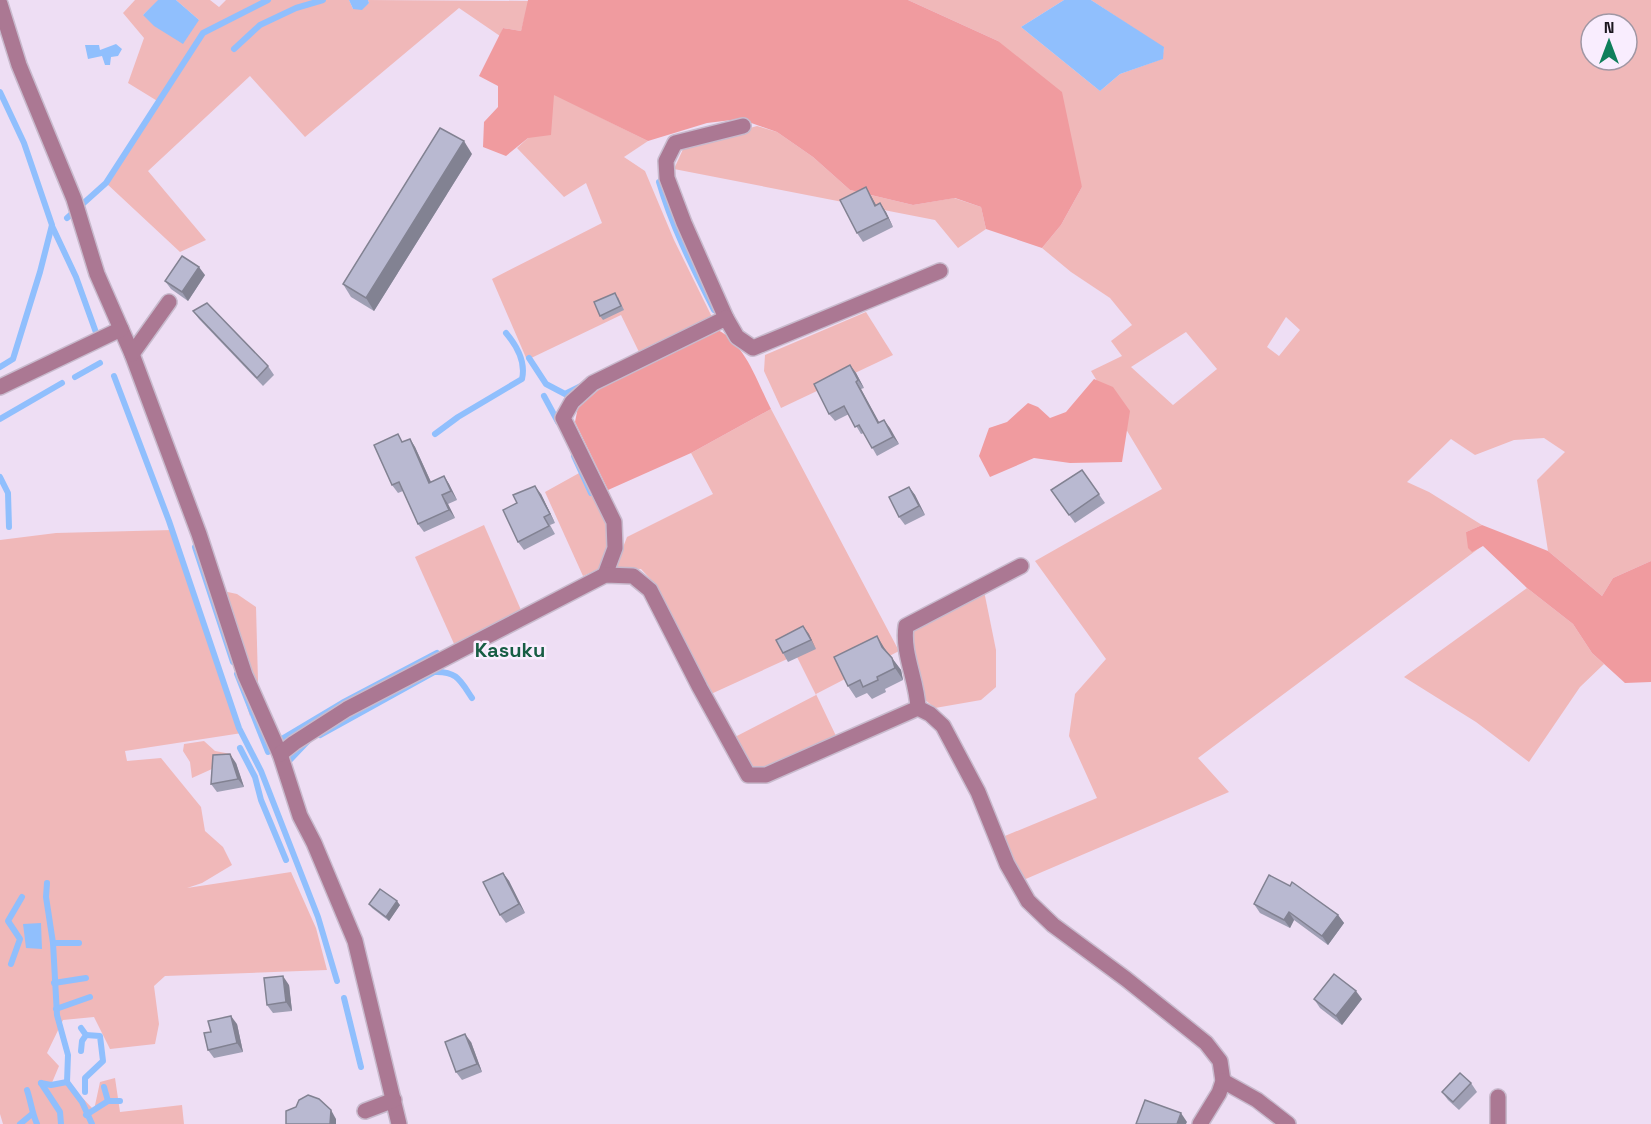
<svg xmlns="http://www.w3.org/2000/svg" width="1651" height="1124" font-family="'Space Grotesk',sans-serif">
	<rect width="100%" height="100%" fill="#eedef4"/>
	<g fill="#f0b8b9" fill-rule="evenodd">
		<polygon points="135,0 159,0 143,15 199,20 176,0 210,0 219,7 226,0 349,0 353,9 369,3 368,0 529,1 521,31 503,28 500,36 459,8 305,137 250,76 148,171 206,240 180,252 106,183 159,102 128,83 144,38 123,13"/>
		<path d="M908,0H1064L1021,27L1100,91L1120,74L1162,59L1164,48L1091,0H1651V561L1613,578L1602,596L1548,551L1537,480L1565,452L1544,438L1514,440L1475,455L1451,439L1407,482L1429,492L1482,525L1466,532L1482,546L1198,758L1229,792L1021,881L1000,838L1097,798L1069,736L1075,694L1106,659L1035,561L1162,489L1091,371L1122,356L1111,341L1132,325L1110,298L1071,272L1042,248L1061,225L1082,187L998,41ZM1591,24H1627V60H1591ZM1286,317L1300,330L1279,356L1267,347ZM1186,332L1217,369L1173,405L1131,367Z"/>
		<polygon points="554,94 648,141 624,157 645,171 674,240 712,317 639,352 621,315 527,360 492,279 602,223 586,183 564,197 517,148 528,138"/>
		<polygon points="757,126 777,132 813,157 850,190 913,205 954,198 981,207 986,229 958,248 935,220 674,169 684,147"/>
		<polygon points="866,312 893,355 781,408 764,371 765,355"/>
		<polygon points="771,409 899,651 816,694 837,738 758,770 747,766 733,738 816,695 796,655 711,694 657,586 641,569 615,568 627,537 713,494 691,453"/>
		<path d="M581,472C594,497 625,541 600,567C596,571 588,574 583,576L545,492Z"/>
		<polygon points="484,525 521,610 455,646 415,557"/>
		<polygon points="172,530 242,733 125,751 127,761 161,758 201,807 205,831 223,847 232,865 202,883 187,888 291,872 316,928 327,970 165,976 154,986 159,1024 155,1044 110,1049 94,1017 63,1020 47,1053 59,1066 51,1085 67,1082 94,1110 100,1082 115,1078 120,1112 182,1105 184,1124 3,1124 0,1114 0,540 56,533"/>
		<polygon points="209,588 237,594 256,607 258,681 250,716"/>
		<polygon points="1527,588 1573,624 1592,653 1604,664 1580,687 1529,762 1476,722 1404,677"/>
		<polygon points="984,591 996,650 996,687 981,700 935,708 924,699 915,662 912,630"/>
		<polygon points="204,741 215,751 231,754 232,760 192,778 190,762 183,751 184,744"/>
	</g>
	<g fill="#f09b9f">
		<polygon points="528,0 908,0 998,41 1062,92 1082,187 1061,225 1042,248 986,229 981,207 955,198 913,205 850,190 813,157 777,132 740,119 707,123 648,141 554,95 551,135 528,138 506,156 483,147 484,122 498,107 498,86 479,76 503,28 521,31"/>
		<path d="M718,330C746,345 757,382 771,409L691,453L608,490L575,422L578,407L601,388Z"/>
		<polygon points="1094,379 1113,387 1130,411 1122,462 1070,463 1034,458 990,477 979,456 989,428 1007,422 1028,403 1038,407 1050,418 1066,412"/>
		<polygon points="1482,525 1548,551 1602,596 1613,578 1651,561 1651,682 1625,683 1592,653 1573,624 1527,588 1483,546 1472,552 1468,548 1466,532"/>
	</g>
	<g fill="#90bffd">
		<polygon points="158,0 176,0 199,20 183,44 154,26 143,15"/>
		<polygon points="349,0 368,0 369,3 362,10 353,9"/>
		<polygon points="1064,0 1091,0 1164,47 1163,59 1120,74 1100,91 1021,27"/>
		<polygon points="116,44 122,49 118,56 111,57 110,65 105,65 102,56 88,59 85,45 99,45 100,50"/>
		<polygon points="41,923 42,949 26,948 23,924"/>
	</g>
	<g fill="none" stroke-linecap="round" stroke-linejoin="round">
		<g stroke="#90bffd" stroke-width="6">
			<polyline points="234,49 260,25 296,8 323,0"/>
			<polyline points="0,92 24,143 52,225 40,272 13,359 0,367"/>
			<path d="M659,182C672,227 693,268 714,310"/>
			<polyline points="67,218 106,183 203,33 268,0"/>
			<polyline points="52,226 76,277 98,338"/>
			<polyline points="529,358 546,384 565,394 581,386"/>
			<polyline points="114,376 169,521 239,728 261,771 318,917 337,981"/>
			<polyline points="75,377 100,363"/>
			<polyline points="544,396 558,422"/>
			<polyline points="0,419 62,383"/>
			<path d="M435,434L458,417L522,379C526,362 517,346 506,333"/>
			<polyline points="574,456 591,493"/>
			<polyline points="0,477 8,493 9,527"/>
			<polyline points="195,547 233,662"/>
			<polyline points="237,674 268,752"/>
			<path d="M320,735L434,672C457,671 460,680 472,698"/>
			<polyline points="275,743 342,703 437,653"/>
			<polyline points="240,748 255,777 261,800 286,860"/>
			<polyline points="287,765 289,761 308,741"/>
			<polyline points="47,883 46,897 53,943 57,1015 68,1055 67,1082 82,1102 92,1124"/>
			<polyline points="53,943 79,943"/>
			<polyline points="11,964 20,939 8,921 22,897"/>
			<polyline points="54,983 86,978"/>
			<polyline points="344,998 361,1067"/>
			<polyline points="56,1009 90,997"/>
			<polyline points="81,1051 82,1041 86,1035 81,1028"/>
			<polyline points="41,1083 60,1112 61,1124"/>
			<polyline points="41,1083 51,1085 67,1082"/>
			<polyline points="104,1087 108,1101"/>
			<path d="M27,1090C31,1102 32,1113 37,1124"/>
			<polyline points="85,1092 85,1078 103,1061 100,1036 86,1035"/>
			<polyline points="86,1115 108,1101 120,1101"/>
			<polyline points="20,1124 32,1114"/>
		</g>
		<defs>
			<g id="minor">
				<polyline points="0,4 19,65 74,199 97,274 132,354 199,534 245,675 280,754 300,816 314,843 355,941 399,1124"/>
				<polyline points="726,318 684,223 667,178 666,161 675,143 743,126"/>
				<polyline points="132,354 169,302"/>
				<polyline points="0,387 121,329"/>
				<polyline points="605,575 615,548 614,522 563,418 572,402 593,383 726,318 737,337 753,348 940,271"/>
				<polyline points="918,708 930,714 943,726 978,792 1007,864 1028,901 1053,925 1126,979 1206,1043 1220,1061 1223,1081 1219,1093 1200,1124"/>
				<path d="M280,754L294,743L347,709L605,575L633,576L650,590L700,688L748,775H766L918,708C917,680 902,654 906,626L1021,566"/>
				<polyline points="1223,1081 1257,1100 1288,1124"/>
				<polyline points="365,1111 394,1100"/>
				<polyline points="1498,1124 1498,1097"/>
			</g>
		</defs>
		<use href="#minor" stroke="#c8bacd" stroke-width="18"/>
		<use href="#minor" stroke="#ab7893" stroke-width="15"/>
	</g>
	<g fill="#9f9fb4">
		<polygon points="472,154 374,311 351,297 343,284"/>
		<polygon points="871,196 876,205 886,212 893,227 863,242 857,233"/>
		<polygon points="205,275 188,301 171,289 165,281"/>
		<polygon points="618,297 624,310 603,320 600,316"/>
		<polygon points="193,311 268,366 274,375 263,386 199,319"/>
		<polygon points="850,365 856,373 864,388 861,389 879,423 884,420 899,444 877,456 864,433 861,434 849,414 835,421 829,414"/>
		<polygon points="410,439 415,447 431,482 444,476 449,484 457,500 448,504 455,518 424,532 418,524 403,491 398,493 392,485 404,442"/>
		<polygon points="1082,470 1105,503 1075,523 1051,490"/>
		<polygon points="909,487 915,495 925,515 905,525 899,517"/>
		<polygon points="541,494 555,523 550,525 555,534 524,550 518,542"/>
		<polygon points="803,626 816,649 788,662 783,653"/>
		<polygon points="885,649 901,670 903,680 885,689 886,692 872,699 867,693 856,698 848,686"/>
		<polygon points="236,763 244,787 217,792 211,784"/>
		<polygon points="503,873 509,881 525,913 506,923 500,915"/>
		<polygon points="369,904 400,905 389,921 372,908"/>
		<polygon points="1254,904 1338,915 1344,923 1328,945 1294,920 1290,928 1260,913"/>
		<polygon points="289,985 292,1011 273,1013 267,1005"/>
		<polygon points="1314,999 1362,999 1342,1025 1320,1008"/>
		<polygon points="237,1024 243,1052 214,1058 208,1050 211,1032"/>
		<polygon points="471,1042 482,1072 462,1080 456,1072"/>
		<polygon points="1471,1083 1477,1092 1459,1110 1448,1100 1442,1092"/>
	</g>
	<g fill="#828292">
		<polygon points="464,141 472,154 374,311 366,298"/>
		<polygon points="866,187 881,214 875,206"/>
		<polygon points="880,203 886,212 893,227 888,218"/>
		<polygon points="199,267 205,275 188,301 182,292"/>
		<polygon points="850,365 856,373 864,388 858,380"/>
		<polygon points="856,382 861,389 884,431 878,423"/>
		<polygon points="884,420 890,428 899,444 893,437"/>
		<polygon points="410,439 415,447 435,491 429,483"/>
		<polygon points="444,476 449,484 457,500 451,491"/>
		<polygon points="535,486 541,494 555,523 550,514"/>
		<polygon points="909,487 915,495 925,515 919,506"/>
		<polygon points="442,495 448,504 455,518 449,510"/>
		<polygon points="803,626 809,634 816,649 811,640"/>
		<polygon points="877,636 885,649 891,660 882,647"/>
		<polygon points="892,658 901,670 903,680 895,668"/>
		<polygon points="230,754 236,763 244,787 238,779"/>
		<polygon points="503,873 509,881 525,913 519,904"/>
		<polygon points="397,901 400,905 389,921 386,917"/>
		<polygon points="1289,912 1294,920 1290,928 1284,920"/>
		<polygon points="1338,915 1344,923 1328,945 1322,936"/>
		<polygon points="283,976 289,985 292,1011 286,1002"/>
		<polygon points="1356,991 1362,999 1342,1025 1336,1016"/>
		<polygon points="231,1016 237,1024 243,1052 237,1043"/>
		<polygon points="465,1034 471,1042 482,1072 477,1064"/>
		<polygon points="331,1110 336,1119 336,1124 330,1124"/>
		<polygon points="1181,1113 1187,1122 1186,1124 1177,1124"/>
	</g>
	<g fill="#b9b9d1" stroke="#828292" stroke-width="1.5">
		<polygon points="440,128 464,141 366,298 343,284"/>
		<polygon points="866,187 875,206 880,203 888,218 857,233 840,200"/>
		<polygon points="182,256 199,267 182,292 165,281"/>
		<polygon points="615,293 621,306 600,316 594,302"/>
		<polygon points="207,303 268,366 257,378 193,311"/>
		<polygon points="850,365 858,380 856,382 878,423 884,420 893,437 872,448 859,425 855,427 844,406 829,414 814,384"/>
		<polygon points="398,434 402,442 410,439 429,483 444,476 451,491 442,495 449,510 418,524 399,482 392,485 374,445"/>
		<polygon points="1082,470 1099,494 1069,515 1051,490"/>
		<polygon points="535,486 550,514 544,517 549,526 518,542 503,510 517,503 513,495"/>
		<polygon points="909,487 919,506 899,517 889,497"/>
		<polygon points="803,626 811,640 783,653 776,640"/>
		<polygon points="877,636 882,647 892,658 895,668 877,677 878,680 863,687 860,680 848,686 834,657"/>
		<polygon points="230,754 238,779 211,784 213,755"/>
		<polygon points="503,873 519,904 500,915 483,882"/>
		<polygon points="1269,875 1290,886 1292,882 1338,915 1322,936 1289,912 1284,920 1254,904"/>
		<polygon points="380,889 397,901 386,917 369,904"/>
		<polygon points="1334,974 1356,991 1336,1016 1314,999"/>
		<polygon points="283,976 286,1002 267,1005 264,978"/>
		<polygon points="231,1016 237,1043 208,1050 204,1033 211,1032 208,1021"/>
		<polygon points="465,1034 477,1064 456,1072 445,1042"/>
		<polygon points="1460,1073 1471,1083 1453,1102 1442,1092"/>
		<polygon points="308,1095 319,1099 331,1110 330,1124 286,1124 286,1111 296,1107 299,1100"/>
		<polygon points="1145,1100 1181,1113 1177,1124 1136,1124"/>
	</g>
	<g text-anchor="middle" stroke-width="5" stroke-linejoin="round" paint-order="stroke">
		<g font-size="20" font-weight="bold" fill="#175d44" stroke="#f9edfe">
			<text x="510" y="657">Kasuku</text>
		</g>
	</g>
	<g transform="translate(1609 42)"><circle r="28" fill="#f9edfe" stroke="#a097a4" stroke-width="1.5"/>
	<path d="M0-4.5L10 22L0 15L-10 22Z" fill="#0f7f5b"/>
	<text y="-9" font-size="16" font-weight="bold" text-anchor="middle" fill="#1b161e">N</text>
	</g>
</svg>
